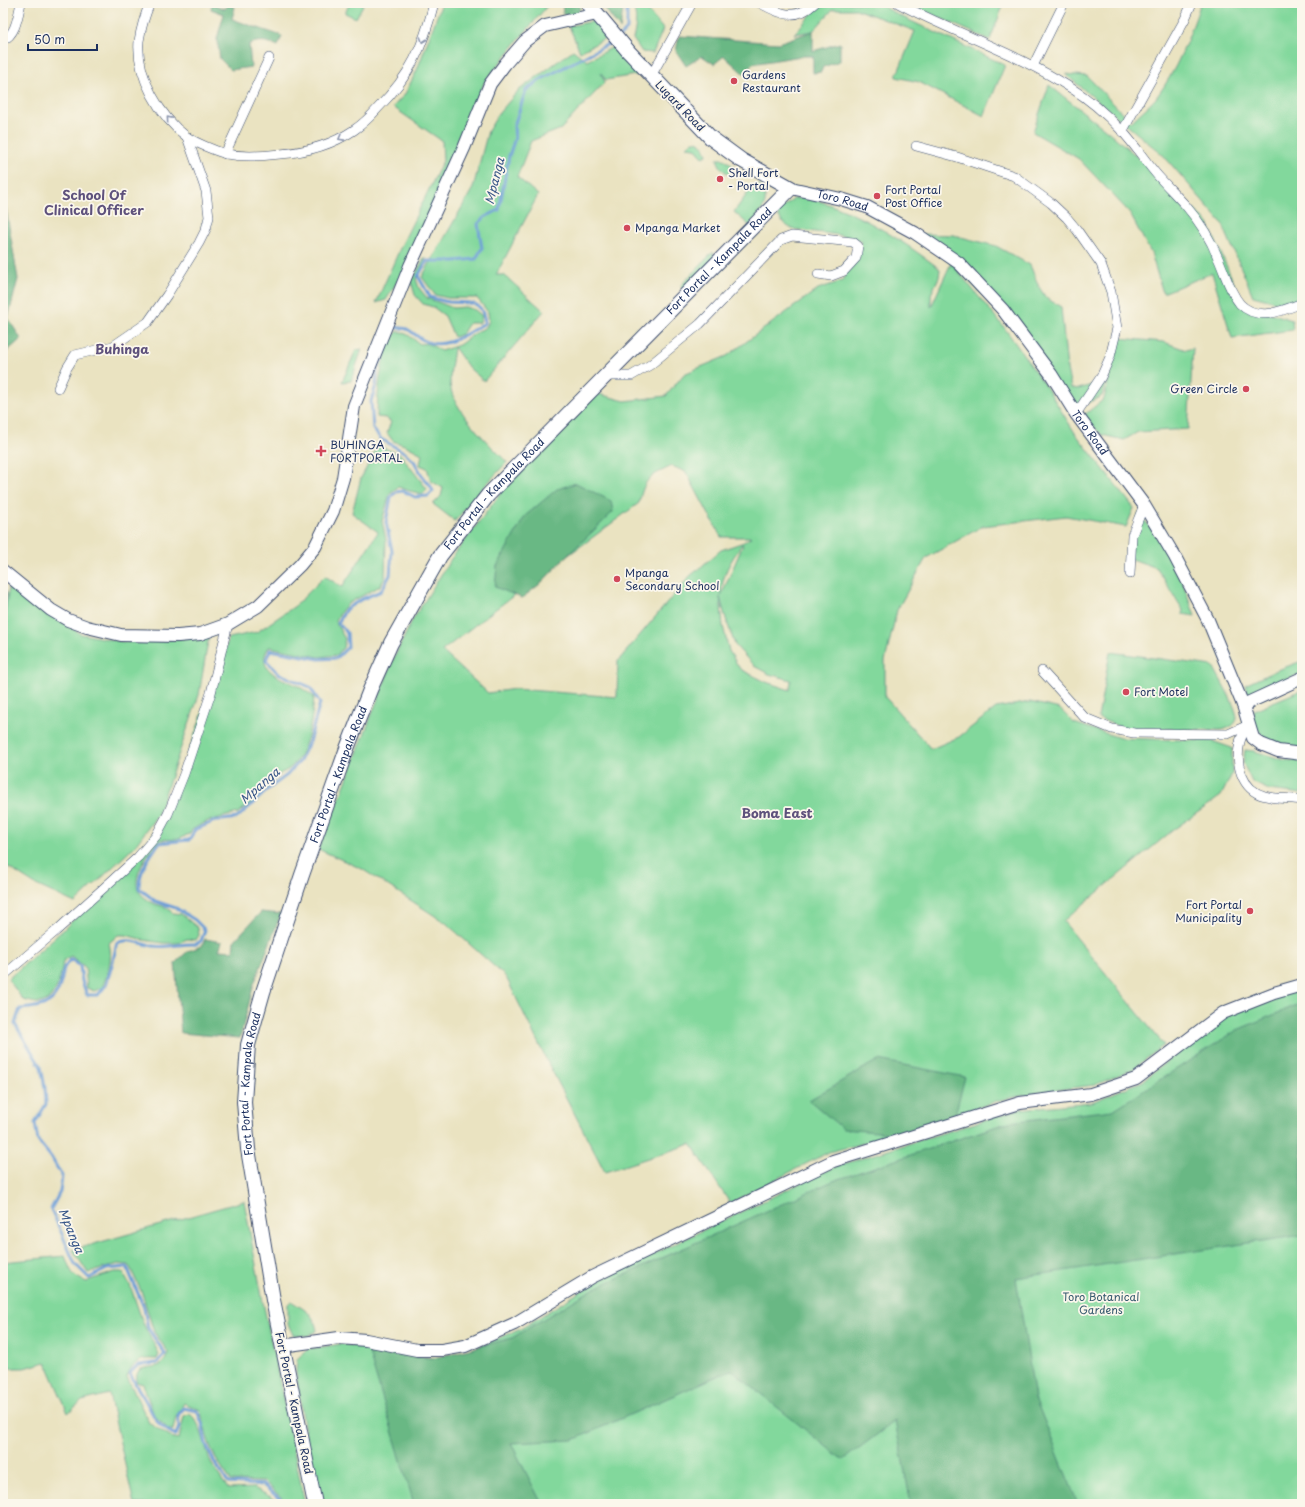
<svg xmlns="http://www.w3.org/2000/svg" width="1305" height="1507" font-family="'Playpen Sans',sans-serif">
	<rect width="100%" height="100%" fill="#fbf7ec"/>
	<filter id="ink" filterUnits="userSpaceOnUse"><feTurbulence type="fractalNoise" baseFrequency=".025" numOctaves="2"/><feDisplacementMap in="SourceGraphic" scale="8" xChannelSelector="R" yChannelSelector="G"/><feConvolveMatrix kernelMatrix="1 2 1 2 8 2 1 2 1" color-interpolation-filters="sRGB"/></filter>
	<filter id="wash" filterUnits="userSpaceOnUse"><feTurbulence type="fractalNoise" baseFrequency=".012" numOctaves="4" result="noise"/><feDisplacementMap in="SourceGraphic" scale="16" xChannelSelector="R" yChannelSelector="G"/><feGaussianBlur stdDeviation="0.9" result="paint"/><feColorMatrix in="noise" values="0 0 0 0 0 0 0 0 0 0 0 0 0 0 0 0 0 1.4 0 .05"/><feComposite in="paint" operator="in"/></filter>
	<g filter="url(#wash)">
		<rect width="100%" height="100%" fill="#eae3c1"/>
		<g fill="#82d89c" stroke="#4e847d" fill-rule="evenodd">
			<polygon points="350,3 364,3 356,18 345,13"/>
			<polygon points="442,3 549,3 548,5 515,44 484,83 450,168 405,269 386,300 376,303 402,244 443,161 442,141 393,107 405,94 417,70"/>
			<path d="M631,3H643L644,6L663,29L653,53L642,52L633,39C636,27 638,14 631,3Z"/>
			<polygon points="821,3 878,3 898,15 1005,65 984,116 919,82 896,77 915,31 856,9 833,9 813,31 794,34"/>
			<polygon points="906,3 1004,3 990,40"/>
			<path d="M1196,3H1302V300L1287,305L1253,296L1222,223L1163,155L1065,74L1087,76L1131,122C1139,114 1149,106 1156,98C1177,70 1189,38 1200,5Z"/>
			<polygon points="595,21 610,36 580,52 569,26"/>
			<path d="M617,45L641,74L606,80L601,73L605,82L561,129L531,141L517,177L538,195L496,275H504L544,311L484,381L469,368L454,347C453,360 448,377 451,390C458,415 489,444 507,462L482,489L455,521L433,504L441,496L443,488L431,481L427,468L420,465L422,454L407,446L393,441L387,433L391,422L386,418L377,417C377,398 381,340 399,331L408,335L420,344C428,342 435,347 441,351L459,345L477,332L486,327L489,321L488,312L477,298H448L435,295L422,277L473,188L488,131L499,113L518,91L573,50L587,61Z"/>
			<polygon points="1049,85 1110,133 1150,168 1208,223 1243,304 1292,320 1293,330 1232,338 1212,273 1163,293 1151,253 1129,212 1079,159 1033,132"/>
			<path d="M693,141C702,141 705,147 707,155L703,157L695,148L686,147Z"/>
			<path d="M717,159H724L740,172L738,176C726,175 721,170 717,159Z"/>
			<path d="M760,185C772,204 761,210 750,226L734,212L750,190Z"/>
			<path d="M805,197C856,210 899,238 940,269L939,277L931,294V307L951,263L1003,326L1047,388L1075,433L1134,508L1126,527L1066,516L983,526L926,558L897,610L885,661V697L931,749L959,737L996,708L1030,702L1060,709L1074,723L1120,738L1212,741L1232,748V774L1221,796L1173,830L1063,921L1164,1045L1133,1069L1095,1085L1048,1091L1000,1100L904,1133L829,1152L730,1203L691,1144L605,1172L549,1065L506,977L446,923L362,869L318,849L340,797L393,660L412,621L451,559L510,481L595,393L625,401L666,396L684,374L727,356L818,289L842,281C848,267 859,256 862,241L839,235L792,229L783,223L776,212L794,199ZM672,466L686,472L721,537H751L744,542L721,550L689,577L618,661L617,697L515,689L488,693L442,651L493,611L639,503C645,477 649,477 672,466ZM742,544L743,545L721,596C722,574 730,562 742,544ZM720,597L725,616L735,645L754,666L769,674L791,680L790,690L766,682L740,669L729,651L723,626Z"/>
			<polygon points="921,234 953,235 996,246 1030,265 1039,287 1046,298 1061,307 1067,369 1071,388 1079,389 1106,380 1102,396 1073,410 1009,320"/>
			<polygon points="713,252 714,257 685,291 680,286"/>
			<polygon points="424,258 426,258 416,279 419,288 427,298 453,308 465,307 475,310 482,316 480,323 469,323 462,334 454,337 445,316 433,307 423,304 415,295 411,281"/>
			<polygon points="1119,338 1164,342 1186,350 1193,348 1188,429 1138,432 1124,440 1102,435 1083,416 1104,399"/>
			<polygon points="362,349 351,381 342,382 356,350"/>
			<path d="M378,446L400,454L427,489L423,494L410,491L398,487L390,493L382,521L386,540L385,578L380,586L349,603L343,609L336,620L337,625L345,639L343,648L337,655L319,657L269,647C254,669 280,678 296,685C303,689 308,692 314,697C312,721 307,764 281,773L251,803L238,813L208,821L193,829L189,834L179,839L159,840C149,851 128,880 141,894C143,897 148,900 151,902C159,907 166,904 172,913L181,914L198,928L199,935L196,940L187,939L178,943H163L144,940L126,935H118L109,943C113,959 108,973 102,988L94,991L87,988L85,967L71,956L63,961C61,975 57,1001 39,1003C34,1003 28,1001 23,1000L8,979L63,930L139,855L167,813L229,638L257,632L295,606L325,576L342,587L378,532L352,513L361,478Z"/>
			<polygon points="1139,513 1174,559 1195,616 1182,614 1183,610 1157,568 1129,558"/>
			<polygon points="10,580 47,612 81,634 124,642 160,641 209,635 199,695 158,814 135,846 75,903 34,884 3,864 3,589 6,592 5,613"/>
			<path d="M1110,652L1213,666C1218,676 1237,707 1237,718C1236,726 1227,729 1220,730L1123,728L1098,718Z"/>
			<polygon points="1302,661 1302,673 1248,697 1245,685 1275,671"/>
			<polygon points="1302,690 1302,748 1279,746 1264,738 1253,723 1254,710"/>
			<polygon points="1245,750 1254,751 1284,760 1302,761 1302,794 1269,790 1252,782 1243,763"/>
			<polygon points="1302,985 1302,1504 318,1504 308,1453 296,1372 297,1359 308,1349 341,1344 434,1358 467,1351 519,1330 594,1283 834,1167 1020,1109 1092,1102 1143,1081 1223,1014"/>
			<path d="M244,1201L263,1302L305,1504H288L265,1482L231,1481C223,1469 214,1457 209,1443C205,1432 204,1421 200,1410L184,1403L176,1417L173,1430H169L154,1415L143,1384L136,1382L137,1374L139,1370C152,1364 163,1372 168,1352L154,1332L142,1293L129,1265L118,1264L88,1273L73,1250Z"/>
			<path d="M65,1256C71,1271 71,1276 87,1282L90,1280L115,1272H123L130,1285L143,1323L159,1354L157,1359C139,1358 134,1361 127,1377L149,1423L170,1437L179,1439L184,1416L189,1414C201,1419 205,1450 211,1462C216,1471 222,1480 228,1489L254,1488L271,1497L277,1504H134L109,1394L82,1401L68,1413L46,1362L24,1368H3V1262Z"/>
			<path d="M291,1301C306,1311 314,1313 317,1331L307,1336L293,1335L288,1324V1304Z"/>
		</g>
		<g fill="#69b884" stroke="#427471">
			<polygon points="562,3 579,3 580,7 578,16 572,18 563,14"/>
			<polygon points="603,3 619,3 623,10 620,29 606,10"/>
			<path d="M212,4L225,9L228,5L235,7L232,19L246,24L282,36L278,46C267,41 260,40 249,44L251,67L231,70L220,59L217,39L224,14L211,9Z"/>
			<polygon points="813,31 813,51 840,43 840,61 823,67 821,72 813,73 813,56 801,56 752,64 745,75 724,56 714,64 702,56 686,66 676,51 679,36 778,43"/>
			<polygon points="3,192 18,279 8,318 21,339 3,355"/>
			<polygon points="576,483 611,501 613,512 565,558 540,584 522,598 495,587 497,566 525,516 557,489"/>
			<polygon points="261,912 281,914 254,984 240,1038 181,1033 175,963 188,951 202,946 205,939 222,942 219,950 233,951 234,941"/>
			<polygon points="1302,1003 1302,1235 1016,1278 1035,1398 1078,1504 911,1504 895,1421 843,1460 731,1370 573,1440 511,1443 542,1504 414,1504 369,1353 434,1358 512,1338 593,1289 833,1181 1009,1122 1113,1110 1237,1030"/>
			<polygon points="878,1060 965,1077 955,1115 900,1134 843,1129 809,1100"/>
		</g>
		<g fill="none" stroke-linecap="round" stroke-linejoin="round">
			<g stroke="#6c9ed7" stroke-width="3">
				<polyline points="620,36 627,29 627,7 624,3"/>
				<path d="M284,1504L280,1499L263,1485L228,1483L214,1461L206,1444L202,1423L197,1411L184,1408L178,1415L179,1427L176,1435C155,1426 154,1415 144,1398C139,1390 134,1383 130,1373L138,1365L157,1363L165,1354L148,1328L144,1308L127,1267L107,1269L89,1278L75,1264L51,1209L60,1192L62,1176L51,1157L38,1141L35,1123L46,1104L45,1088L41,1067L15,1024L20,1009C41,1007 55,1006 61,982C65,968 60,971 71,959L80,966L82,981L87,995H98L106,985L112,965L117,943C128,937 140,944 153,946C167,948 182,943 196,944L201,941L205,930L195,920L176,908L155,901L139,888C139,870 149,858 159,843L189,840L195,830L215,821L237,818L271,787L287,775L300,761L309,742L320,703L310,687L278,673L266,660L270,650L319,659L337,658L348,647L347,633L338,623L346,609L362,599L381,591L390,575L392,551L386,522L391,497L396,492L403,491L415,497L428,496L433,491L430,485L424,479L414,461L404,452L381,439L373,429L371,401L376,385L377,369L395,327C399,328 404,328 407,329C413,332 417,337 423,340C445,352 466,333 485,323C482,297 468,304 449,302C443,301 436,299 430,297L418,276L427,261H454L476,259L482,248L478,224L485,217L499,210L509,156L515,138L514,126L526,90L540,80L614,41"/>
			</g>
		</g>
	</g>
	<g filter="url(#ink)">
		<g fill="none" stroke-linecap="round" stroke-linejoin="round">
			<defs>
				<g id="minor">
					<path d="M150,3C145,15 141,28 139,41C136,76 160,117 187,137C196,143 216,151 226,154C243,157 263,156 280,154C306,152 332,145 354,130C363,124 371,116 378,108C411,75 423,47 434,3"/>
					<path d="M760,3C781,15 796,21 815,3"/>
					<path d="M898,3C954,33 1017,53 1071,88C1089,99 1107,115 1122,131C1135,145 1145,161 1158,176C1167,186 1177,196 1186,206C1199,221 1211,240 1218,258C1225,273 1229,291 1240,304C1258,322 1282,311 1302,303"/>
					<path d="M3,40C16,35 18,15 21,3"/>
					<polyline points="1033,66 1064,3"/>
					<polyline points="651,76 692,3"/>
					<polyline points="1122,132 1185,19 1192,3"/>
					<polyline points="916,146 957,157 1014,176 1051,203 1067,218 1077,230 1101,264 1111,292 1117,328 1110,357 1101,377 1076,414"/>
					<polyline points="225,154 269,58"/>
					<polyline points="605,376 631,376 650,365 700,324 781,240 792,236 853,242 858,246 856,258 844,271 831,276 818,274"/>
					<polyline points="58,388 67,368 75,355 113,346 148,322 167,295 199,243 206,229 209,217 206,191 187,137"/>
					<polyline points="1130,574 1132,535 1144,505"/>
					<polyline points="1042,671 1085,718 1112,729 1134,733 1228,734 1248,725"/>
					<path d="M1248,725C1246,730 1241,736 1240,742C1235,763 1241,790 1265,796C1276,799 1290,798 1302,800"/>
					<polyline points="3,976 56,931 138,857 156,836 168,814 184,774 211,693 228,624"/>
				</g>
				<g id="major">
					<path id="s1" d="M791,188L841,199L867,207L915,233L959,263L1003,310L1051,374L1076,414L1144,505L1175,557L1208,620L1243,705L1253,738L1261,744L1278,751L1302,754"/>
					<polyline points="3,571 51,610 68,620 87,627 121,635 178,636 200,634 228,624 258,606 300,565 315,547 333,511 343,478 354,406 410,266 464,148 490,84 505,64 525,41 545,26 597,14"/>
					<polyline points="1243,705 1302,678"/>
					<polyline points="282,1346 339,1338 366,1340 417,1350 442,1350 465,1346 514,1324 592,1277 833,1161 1020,1103 1091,1094 1136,1079 1223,1013 1274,993 1302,985"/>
				</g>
				<g id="highway">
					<path id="s2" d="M315,1504L273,1300L248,1149L244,1102L248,1045L263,992L302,875L346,751L370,690L391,643L440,556L488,495L791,188L741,160L711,138L629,52L588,3"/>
				</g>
			</defs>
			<use href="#minor" stroke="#3a4a6d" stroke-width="10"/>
			<use href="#major" stroke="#3a4a6d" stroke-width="14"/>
			<use href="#highway" stroke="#3a4a6d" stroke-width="16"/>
			<use href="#minor" stroke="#fff" stroke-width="9"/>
			<use href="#major" stroke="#fff" stroke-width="12"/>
			<use href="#highway" stroke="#fff" stroke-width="14"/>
		</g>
		<defs><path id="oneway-chevron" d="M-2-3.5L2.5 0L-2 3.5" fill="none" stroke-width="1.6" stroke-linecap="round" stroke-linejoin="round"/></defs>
		<g stroke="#8d97ae">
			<use href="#oneway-chevron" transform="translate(423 40) rotate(109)"/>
			<use href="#oneway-chevron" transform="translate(169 119) rotate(-131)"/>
			<use href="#oneway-chevron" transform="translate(341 138) rotate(151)"/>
		</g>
	</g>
	<g fill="#d1495b" stroke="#fbf7ec" stroke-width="1.5">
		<circle cx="734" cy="81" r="4"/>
		<circle cx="720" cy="179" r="4"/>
		<circle cx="877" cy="196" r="4"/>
		<circle cx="627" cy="228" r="4"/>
		<circle cx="1246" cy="389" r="4"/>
		<path d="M319 445h4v4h4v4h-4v4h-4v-4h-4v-4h4z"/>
		<circle cx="617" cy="579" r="4"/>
		<circle cx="1126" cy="692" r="4"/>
		<circle cx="1250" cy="911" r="4"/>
	</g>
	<g text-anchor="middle" stroke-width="3.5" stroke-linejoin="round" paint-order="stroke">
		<g font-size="11" fill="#1b2f5e" stroke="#fbf7ec" text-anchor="start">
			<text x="742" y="79">Gardens<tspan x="742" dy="13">Restaurant</tspan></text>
			<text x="728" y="177">Shell Fort<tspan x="728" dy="13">- Portal</tspan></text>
			<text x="885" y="194">Fort Portal<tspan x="885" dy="13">Post Office</tspan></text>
			<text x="635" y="232">Mpanga Market</text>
			<text x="1238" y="393" text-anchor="end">Green Circle</text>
			<text x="330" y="449">BUHINGA<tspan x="330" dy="13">FORTPORTAL</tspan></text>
			<text x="625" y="577">Mpanga<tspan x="625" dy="13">Secondary School</tspan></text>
			<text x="1134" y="696">Fort Motel</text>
			<text x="1242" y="909" text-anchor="end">Fort Portal<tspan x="1242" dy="13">Municipality</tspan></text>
		</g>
		<g font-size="11" fill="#1b2f5e" stroke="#fbf7ec">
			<text transform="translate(680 106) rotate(46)" y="4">Lugard Road</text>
			<text dy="4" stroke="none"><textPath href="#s1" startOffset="53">Toro Road</textPath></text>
			<text dy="4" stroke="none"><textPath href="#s2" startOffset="1399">Fort Portal - Kampala Road</textPath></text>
			<text dy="4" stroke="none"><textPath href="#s1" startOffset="401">Toro Road</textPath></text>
			<text dy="4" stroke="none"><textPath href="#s2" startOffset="1075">Fort Portal - Kampala Road</textPath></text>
			<text dy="4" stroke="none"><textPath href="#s2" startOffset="751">Fort Portal - Kampala Road</textPath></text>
			<text dy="4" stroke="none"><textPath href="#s2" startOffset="427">Fort Portal - Kampala Road</textPath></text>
			<text transform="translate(294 1403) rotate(78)" y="4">Fort Portal - Kampala Road</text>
		</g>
		<g font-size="11" fill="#35596e" stroke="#fbf7ec">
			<text x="1101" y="1301">Toro Botanical<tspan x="1101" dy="13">Gardens</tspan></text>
		</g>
		<g font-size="12" font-style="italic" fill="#375688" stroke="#fbf7ec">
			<text transform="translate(495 181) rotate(-76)" y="4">Mpanga</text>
			<text transform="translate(260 786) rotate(-41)" y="4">Mpanga</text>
			<text transform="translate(71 1231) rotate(68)" y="4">Mpanga</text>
		</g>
		<g font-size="13" font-weight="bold" fill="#5e517c" stroke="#fbf7ec">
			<text x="94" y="200">School Of<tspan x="94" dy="15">Clinical Officer</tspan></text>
			<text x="122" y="354">Buhinga</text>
			<text x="777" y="818">Boma East</text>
		</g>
	</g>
	<rect width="1305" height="1507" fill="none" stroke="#fbf7ec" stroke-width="16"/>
	<path d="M28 44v6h69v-6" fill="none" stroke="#1b2f5e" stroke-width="2"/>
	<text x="34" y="44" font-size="12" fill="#1b2f5e" stroke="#fbf7ec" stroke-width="3" paint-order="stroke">50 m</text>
</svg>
